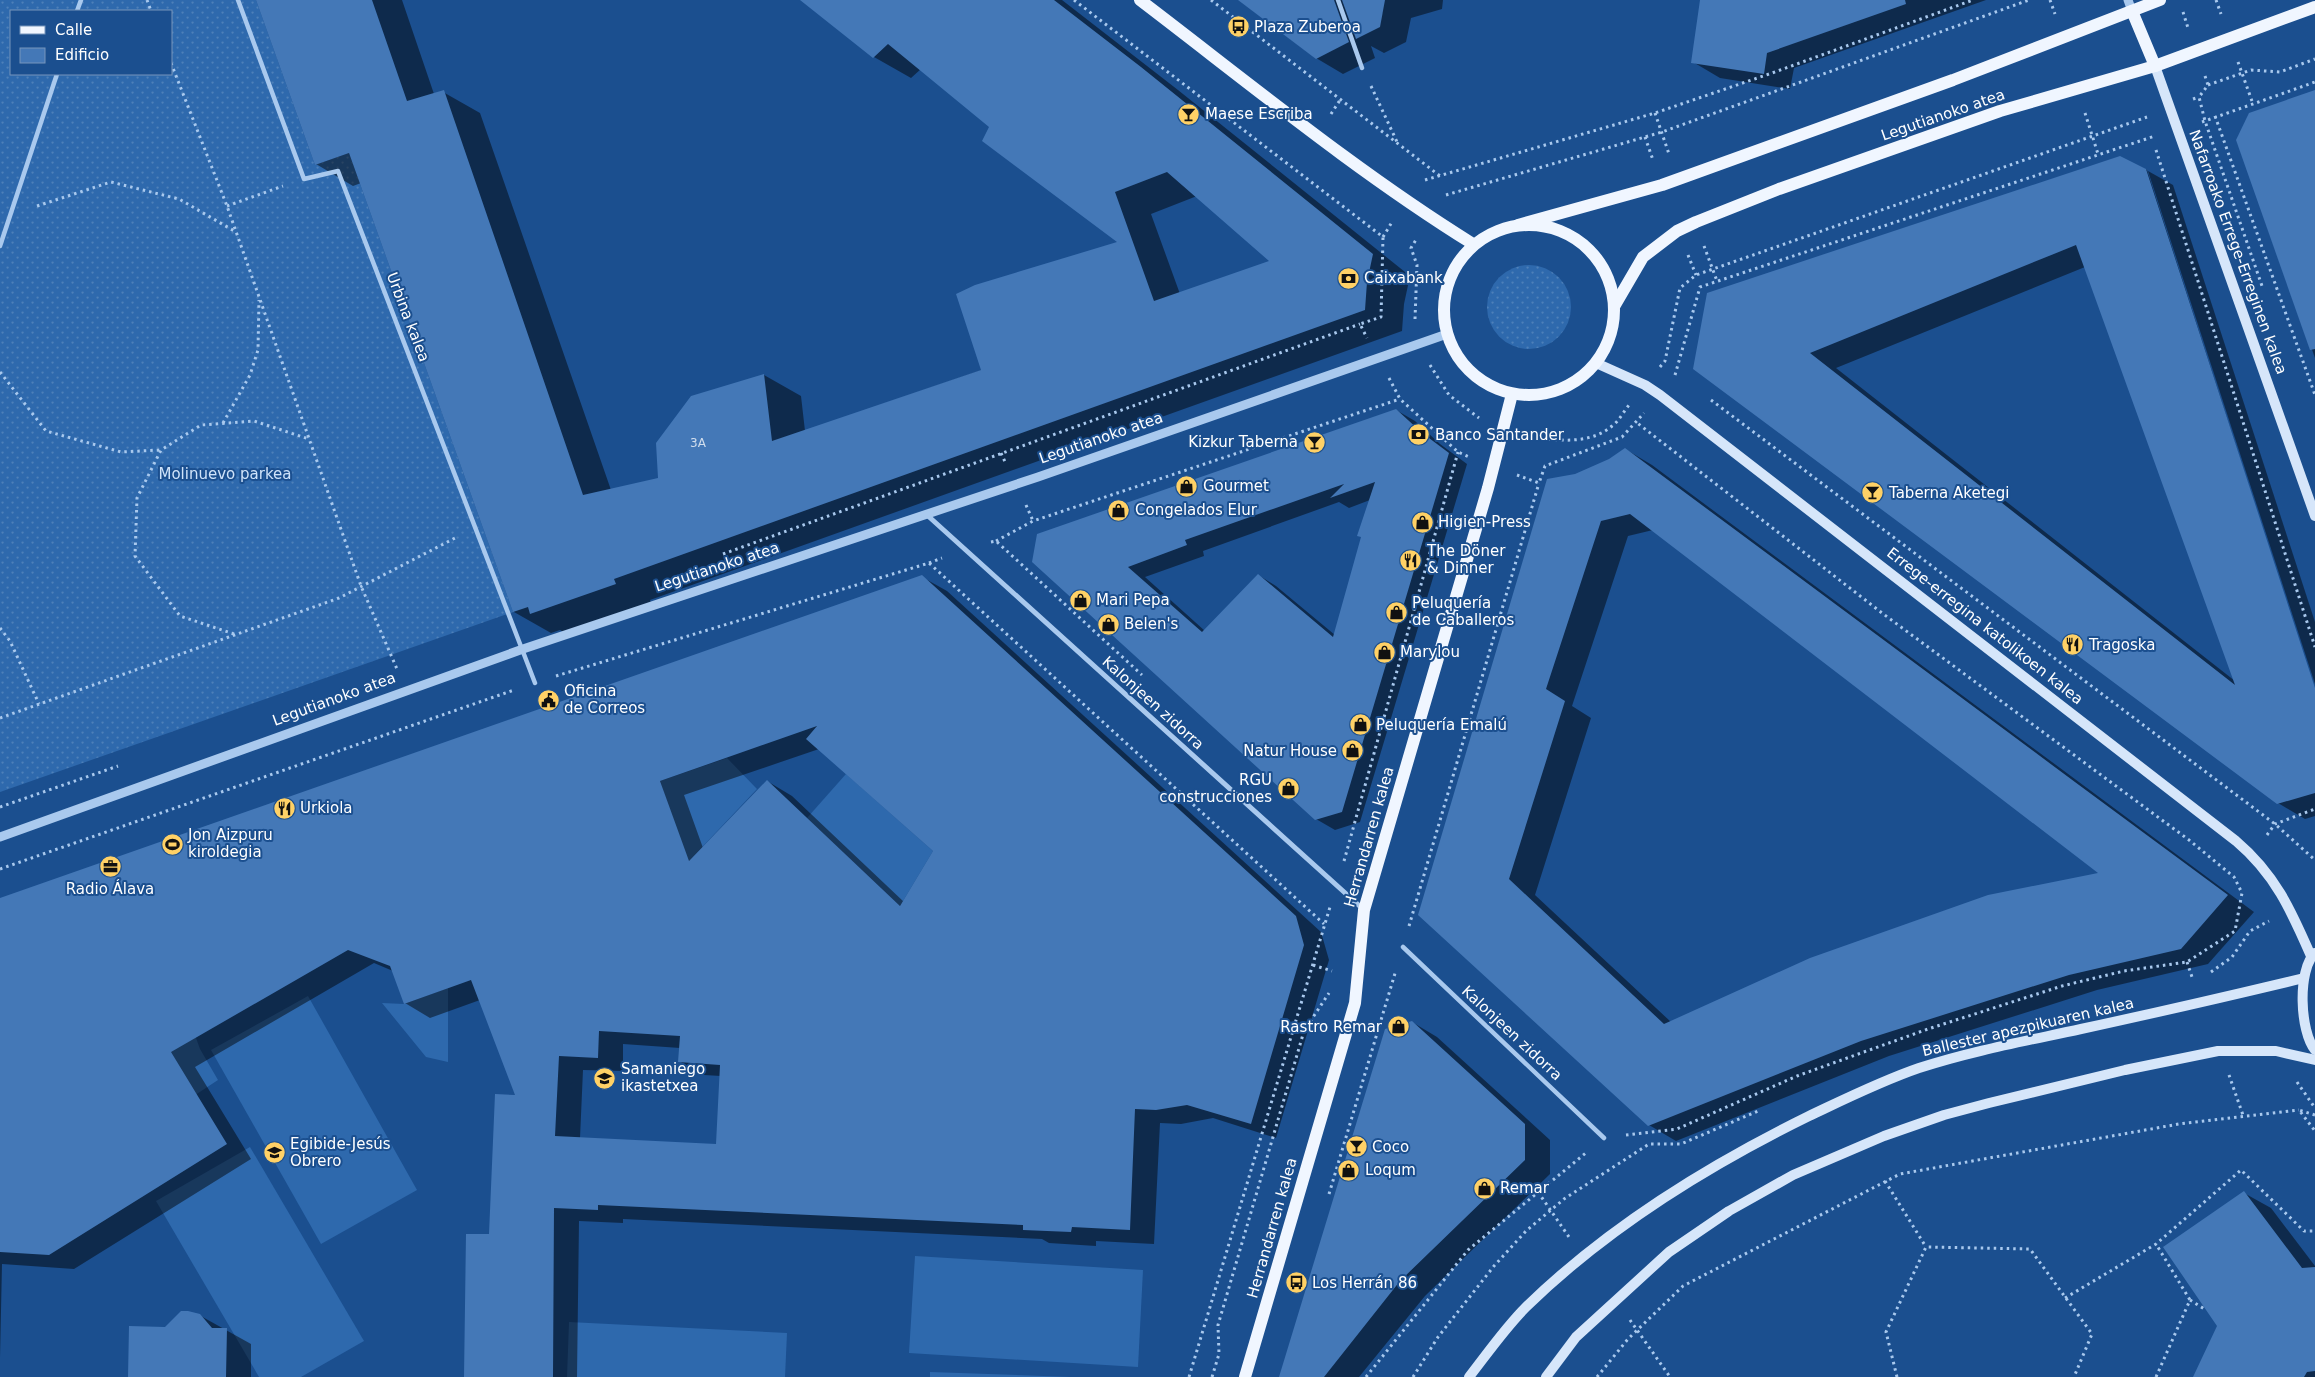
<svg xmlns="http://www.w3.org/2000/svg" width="2315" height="1377" font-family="'DejaVu Sans',sans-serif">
	<defs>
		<pattern id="grass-dots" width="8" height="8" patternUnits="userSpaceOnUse" patternTransform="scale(1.25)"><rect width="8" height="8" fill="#2e69ad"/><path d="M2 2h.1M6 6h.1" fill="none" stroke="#4d80b9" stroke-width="1.8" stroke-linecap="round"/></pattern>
	</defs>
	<rect width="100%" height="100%" fill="#1b4f8f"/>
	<g fill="url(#grass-dots)" fill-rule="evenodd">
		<path d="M0,0H256L315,165L349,153L513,612L0,792ZM11,11H171V74H11Z"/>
		<circle cx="1529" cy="307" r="42"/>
	</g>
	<g fill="#2e69ad">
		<polygon points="727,758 757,789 688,862 660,781"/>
		<polygon points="846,774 933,851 900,906 807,818"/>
		<polygon points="448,988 448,1062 426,1057 382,1003 404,1004"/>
		<polygon points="308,996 417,1190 321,1244 211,1050"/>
		<polygon points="186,1010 200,1049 218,1080 180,1105 148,1022"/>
		<polygon points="250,1147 364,1341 301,1377 259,1377 156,1201"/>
		<polygon points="915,1256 1143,1270 1138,1367 909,1353"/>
		<polygon points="569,1322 787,1333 785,1377 567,1377"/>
		<polygon points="930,1372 1071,1377 930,1377"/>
	</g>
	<g fill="#0007" fill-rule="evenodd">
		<path d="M258,0H402L434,94L443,92L480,113L611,490L659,479L764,375L801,396L805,431L982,370L1120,243L991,127L921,69L911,78L874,57L802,0H1062L1178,90L1410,276L1404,304L1402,331L650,600L652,605L568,635L560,630L551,633L514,612L361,183L353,186L316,164ZM1197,196L1272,262L1180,294L1151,214Z"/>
		<polygon points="1240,0 1443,0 1442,9 1411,18 1406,42 1384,53 1371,46 1375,58 1343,74 1316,58"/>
		<polygon points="1702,0 1986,0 1794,68 1790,89 1720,78 1693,62"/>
		<polygon points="2315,91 2315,358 2238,140"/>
		<path d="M2120,157L2147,170L2315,692V816L2305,819L2278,803L1694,368ZM2085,267L2235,681L1836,368Z"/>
		<polygon points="2148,171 2173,185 2315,622 2315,684"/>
		<path d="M1396,410L1415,421L1440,444L1467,464L1360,822L1335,830L1316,819L1039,535ZM1370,500L1362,537L1335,635L1276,586L1258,575L1205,631L1145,577L1204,556L1203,551L1339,502L1349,508Z"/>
		<path d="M1625,449L1652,465L2254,912L2208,964L2097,990L1889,1056L1676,1141L1649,1125L1419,914L1609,460ZM1653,530L2101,874L1671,1022L1535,895L1591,718L1572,706L1628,536Z"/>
		<path d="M922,577L947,591L1321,932L1329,960L1276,1138L1213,1118L1181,1124L1160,1123L1154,1244L1096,1241V1246L1049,1243L1042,1239L623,1219V1223L579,1221L577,1377H466L516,1096L480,1000L430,1018L405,1003L393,971L374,963L195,1067L251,1159L74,1269L2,1264L0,1358V899ZM819,749L934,851L904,902L792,796L767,781L703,848L684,795ZM623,1044L680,1048L679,1061L704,1075L721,1076L718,1145L580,1138L583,1070L623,1071Z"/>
		<polygon points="1412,1022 1437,1037 1550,1140 1550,1174 1425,1296 1359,1377 1280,1377"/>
		<polygon points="2244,1193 2271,1208 2315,1266 2315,1377 2194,1377 2218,1326"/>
		<polygon points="199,1315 251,1344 251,1377 129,1377 165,1328"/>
	</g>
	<g fill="#4478b7" fill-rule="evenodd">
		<path d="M256,0H372L407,101L444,90L583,495L658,478L656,443L691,396L764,374L772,441L981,370L956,294L975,285L1117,242L982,141L989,127L888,44L873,58L800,0H1054L1141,67L1373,254L1367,282L1365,310L614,579L616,584L530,614L528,607L513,612L349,153L315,165ZM1167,172L1269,261L1154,301L1115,192Z"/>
		<polygon points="1238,0 1334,0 1349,42 1316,59"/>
		<polygon points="1342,0 1385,0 1380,27 1356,39"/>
		<polygon points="1700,0 1905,0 1906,4 1767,53 1764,74 1691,63"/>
		<polygon points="2315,90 2315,349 2310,350 2236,140 2249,113"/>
		<path d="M2120,156L2146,169L2315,688V793L2277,804L1693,369L1707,293ZM2076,245L2235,685L1810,353Z"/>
		<path d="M1396,409L1421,432L1449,453L1342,812L1315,820L1032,562L1037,534ZM1375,482L1357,536L1361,537L1333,637L1258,574L1202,632L1128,567L1187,545L1185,540L1344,484L1330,498Z"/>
		<path d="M1625,448L2079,785L2228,895L2181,949L2069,975L1861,1041L1648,1126L1418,915L1547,479L1575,474L1609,459ZM1630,514L2098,873L1988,895L1810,958L1664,1024L1509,879L1565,701L1546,689L1601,521Z"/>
		<path d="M922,575L1296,916L1304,945L1251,1124L1187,1105L1156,1110L1135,1109L1130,1230L1072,1227L1071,1232L1023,1230V1225L598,1205V1210L554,1208L553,1377H464L466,1234H489L495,1094L515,1095L471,980L404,1004L390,966L348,950L171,1052L227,1144L49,1255L0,1252V898ZM817,726L806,739L933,851L900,906L767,780L689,861L660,781ZM599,1031L680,1036L678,1062L720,1065L716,1144L555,1136L559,1056L598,1058Z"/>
		<polygon points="1412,1021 1525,1124 1525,1160 1400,1281 1324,1377 1279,1377 1385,1029"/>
		<polygon points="2244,1191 2302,1268 2315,1267 2315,1371 2307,1372 2304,1377 2193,1377 2217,1326 2163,1247"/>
		<polygon points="181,1311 188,1311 200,1314 212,1328 227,1328 226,1377 128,1377 129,1326 165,1327"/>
	</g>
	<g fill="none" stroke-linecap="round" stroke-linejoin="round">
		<g stroke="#a9c9ee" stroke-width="3" stroke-dasharray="2.5 4" stroke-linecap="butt">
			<polyline points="147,0 151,11"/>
			<polyline points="1074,0 1383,237 1381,317 1360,324 1367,338"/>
			<polyline points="1211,0 1440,176"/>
			<polyline points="2050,0 2055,14"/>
			<polyline points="2216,0 2221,14"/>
			<polyline points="2183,12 2188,28"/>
			<polyline points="2238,62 2253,104"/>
			<polyline points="171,63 227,206 361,586 397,669"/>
			<polyline points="2205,76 2208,85 2199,97 2205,121 2262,286"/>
			<polyline points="2208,85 2251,70 2280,72 2315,59"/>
			<polyline points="1371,86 1398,144"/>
			<polyline points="2193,99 2199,97"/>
			<polyline points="1655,113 1669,154"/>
			<polyline points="2085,113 2098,154"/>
			<polyline points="1331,114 1340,100"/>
			<polyline points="2215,116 2315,395"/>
			<polyline points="2202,122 2315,82"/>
			<polyline points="1645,137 1653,160"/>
			<polyline points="2156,150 2315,647"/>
			<polyline points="1425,180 1655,113 1772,73 1973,0"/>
			<polyline points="1446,195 1662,132 2029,0"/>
			<polyline points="37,206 111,182 179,199 236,232"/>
			<polyline points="227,206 283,186"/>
			<polyline points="1383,237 1392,222"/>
			<polyline points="1704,246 1717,281"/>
			<polyline points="1688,255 1696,275"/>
			<polyline points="1415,319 1417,265 1411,248 1417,238"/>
			<polyline points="1430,365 1449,395 1479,418"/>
			<polyline points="1660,367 1665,361 1680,288 1696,275 2147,117"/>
			<polyline points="0,372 46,431 121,452 160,450"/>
			<polyline points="1675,375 1700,287 2155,136"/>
			<polyline points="1389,378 1400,399 1458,452 1469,457"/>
			<polyline points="1711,400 2275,824 2315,860"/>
			<polyline points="223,423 250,375 258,350 259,300"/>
			<path d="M1529,436C1555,441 1590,445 1612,426C1619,421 1624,411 1629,405"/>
			<polyline points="1001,453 1006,464"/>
			<polyline points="1517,475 1539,483 1545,466 1622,437 1644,413"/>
			<polyline points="1026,505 1033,521"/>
			<polyline points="996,541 1033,521 1400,399"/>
			<polyline points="991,542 996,541 1142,675"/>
			<polyline points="723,554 1360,324"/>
			<polyline points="929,563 942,558"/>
			<polyline points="0,628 10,641 39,704"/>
			<polyline points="234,634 180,616 135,556 137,498 161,450 201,425 254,421 309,439"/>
			<polyline points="556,676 929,563 1324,924"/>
			<polyline points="0,718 339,598 457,537"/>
			<polyline points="0,807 118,766"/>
			<polyline points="2267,835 2275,824 2315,809"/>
			<polyline points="1344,861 1458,452"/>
			<polyline points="0,869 514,690"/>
			<polyline points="1409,926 1539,483"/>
			<polyline points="2187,962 2193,980"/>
			<polyline points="1313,965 1332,971"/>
			<polyline points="2211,972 2232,957 2250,931 2269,921"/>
			<polyline points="2229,1075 2244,1118"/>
			<polyline points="2297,1082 2315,1108"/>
			<polyline points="2315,1115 2299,1110 2315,1131"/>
			<polyline points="1626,1135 1677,1129 1797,1076 1928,1029 2062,986 2124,971 2187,962 2235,931 2242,893 2234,877 2189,840 1882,613 1636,422"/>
			<polyline points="1885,1181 1926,1247"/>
			<polyline points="1538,1192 1569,1237"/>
			<polyline points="1329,1194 1396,970"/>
			<polyline points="2065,1298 2156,1244 2241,1170 2304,1231 2315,1231"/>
			<polyline points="2190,1300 2206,1310"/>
			<polyline points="1630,1320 1670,1377"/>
			<polyline points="1189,1377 1330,907"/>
			<polyline points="1212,1377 1219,1354 1218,1325 1304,1031 1329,993"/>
			<polyline points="1366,1377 1468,1250 1587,1152"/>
			<polyline points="1413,1377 1438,1337 1494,1266 1526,1231 1564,1199 1649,1144 1681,1144 1758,1111"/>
			<polyline points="1597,1377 1628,1339 1683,1286 1900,1174 2179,1124 2299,1110"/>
			<polyline points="1897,1377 1886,1332 1926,1247 2030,1249 2092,1334 2074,1377"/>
			<polyline points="2156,1377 2190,1300 2156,1244"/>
		</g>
		<g stroke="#a9c9ee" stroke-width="4.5">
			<polyline points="238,0 304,179 338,171 535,683"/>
			<polyline points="1338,0 1362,68"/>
			<polyline points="77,11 81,0"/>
			<polyline points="0,246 57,74"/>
			<polyline points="1403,947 1604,1138"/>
		</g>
		<polyline stroke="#a9c9ee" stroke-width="5" points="927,515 1364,910"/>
		<g stroke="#a9c9ee" stroke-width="9">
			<polyline points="2128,0 2132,11"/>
			<polyline points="0,837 523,649 1038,477 1447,334"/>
		</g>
		<g stroke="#d6e6fa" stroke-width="10">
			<polyline points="2155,66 2315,516"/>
			<path d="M1596,363L1645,385L1660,395L2236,841C2275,874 2291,910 2311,956"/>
			<path d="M2315,953C2297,970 2300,1032 2315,1050"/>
			<path d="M1469,1377C1487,1354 1505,1328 1526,1307C1608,1227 1707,1166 1809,1116C1845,1099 1881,1081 1919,1068C1971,1051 2026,1041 2081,1029C2155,1013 2229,996 2304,978"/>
			<polyline points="1546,1377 1576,1337 1669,1252 1729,1211 1793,1175 1884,1136 1944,1115 1989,1103 2125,1070 2218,1051 2276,1051 2315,1060"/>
		</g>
		<g stroke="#f0f6ff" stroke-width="12">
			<path d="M1140,0C1249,83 1357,172 1473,244"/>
			<polyline points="2132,11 2155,66"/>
			<circle cx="1529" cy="310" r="85"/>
			<polyline points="1518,225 1662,185 1953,80 2160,0"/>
			<polyline points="1615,305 1643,257 1677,231 1696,222 1779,189 2000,111 2155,66 2315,7"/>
			<polyline points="1245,1377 1355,1003 1364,910 1488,488 1512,394"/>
		</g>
	</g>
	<defs>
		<symbol id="bus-disc" viewBox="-11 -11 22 22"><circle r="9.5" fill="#ffd166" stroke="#1b4f8f"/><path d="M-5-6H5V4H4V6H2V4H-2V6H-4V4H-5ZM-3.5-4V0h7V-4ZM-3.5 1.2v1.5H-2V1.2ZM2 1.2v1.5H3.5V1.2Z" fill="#111"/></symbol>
		<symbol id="bar-disc" viewBox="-11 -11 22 22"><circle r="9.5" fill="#ffd166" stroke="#1b4f8f"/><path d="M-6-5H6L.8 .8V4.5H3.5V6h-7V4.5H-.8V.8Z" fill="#111"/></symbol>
		<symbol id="bank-disc" viewBox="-11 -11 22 22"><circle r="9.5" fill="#ffd166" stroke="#1b4f8f"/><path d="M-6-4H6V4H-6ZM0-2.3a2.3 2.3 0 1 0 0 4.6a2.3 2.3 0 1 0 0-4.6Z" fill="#111"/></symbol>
		<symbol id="shop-disc" viewBox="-11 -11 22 22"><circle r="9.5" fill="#ffd166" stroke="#1b4f8f"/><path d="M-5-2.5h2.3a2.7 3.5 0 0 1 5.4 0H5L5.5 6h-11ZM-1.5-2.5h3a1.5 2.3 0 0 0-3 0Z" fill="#111"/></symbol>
		<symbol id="restaurant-disc" viewBox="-11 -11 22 22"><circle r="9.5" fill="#ffd166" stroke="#1b4f8f"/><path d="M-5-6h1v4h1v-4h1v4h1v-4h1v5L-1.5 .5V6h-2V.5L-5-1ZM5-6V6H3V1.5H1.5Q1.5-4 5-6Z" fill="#111"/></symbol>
		<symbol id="civic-disc" viewBox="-11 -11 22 22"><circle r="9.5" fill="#ffd166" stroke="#1b4f8f"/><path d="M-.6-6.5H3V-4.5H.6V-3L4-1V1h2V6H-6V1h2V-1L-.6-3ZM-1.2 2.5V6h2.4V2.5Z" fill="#111"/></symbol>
		<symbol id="stadium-disc" viewBox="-11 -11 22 22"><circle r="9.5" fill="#ffd166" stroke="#1b4f8f"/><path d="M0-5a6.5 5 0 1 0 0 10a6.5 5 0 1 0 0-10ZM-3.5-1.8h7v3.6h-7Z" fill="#111"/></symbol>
		<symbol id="office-disc" viewBox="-11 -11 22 22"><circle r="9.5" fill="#ffd166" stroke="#1b4f8f"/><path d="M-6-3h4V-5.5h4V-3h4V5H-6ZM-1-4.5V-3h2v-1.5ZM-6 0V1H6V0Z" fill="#111"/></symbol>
		<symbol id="school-disc" viewBox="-11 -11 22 22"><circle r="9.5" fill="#ffd166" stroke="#1b4f8f"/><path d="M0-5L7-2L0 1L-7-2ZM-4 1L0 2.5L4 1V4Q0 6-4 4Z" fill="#111"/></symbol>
	</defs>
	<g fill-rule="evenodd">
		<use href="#bus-disc" x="1226" y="14" width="25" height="25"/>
		<use href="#bar-disc" x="1176" y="102" width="25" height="25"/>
		<use href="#bank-disc" x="1336" y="266" width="25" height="25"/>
		<use href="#bank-disc" x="1406" y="422" width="25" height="25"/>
		<use href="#bar-disc" x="1302" y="430" width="25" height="25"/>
		<use href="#shop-disc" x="1174" y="474" width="25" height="25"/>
		<use href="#bar-disc" x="1860" y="480" width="25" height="25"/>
		<use href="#shop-disc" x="1106" y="498" width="25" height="25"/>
		<use href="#shop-disc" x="1410" y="510" width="25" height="25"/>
		<use href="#restaurant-disc" x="1398" y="548" width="25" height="25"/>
		<use href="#shop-disc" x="1068" y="588" width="25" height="25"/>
		<use href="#shop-disc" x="1384" y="600" width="25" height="25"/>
		<use href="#shop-disc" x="1096" y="612" width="25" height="25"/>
		<use href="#restaurant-disc" x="2060" y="632" width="25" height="25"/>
		<use href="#shop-disc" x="1372" y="640" width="25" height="25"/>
		<use href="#civic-disc" x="536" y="688" width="25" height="25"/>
		<use href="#shop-disc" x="1348" y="712" width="25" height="25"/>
		<use href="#shop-disc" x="1340" y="738" width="25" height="25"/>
		<use href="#shop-disc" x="1276" y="776" width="25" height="25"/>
		<use href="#restaurant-disc" x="272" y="796" width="25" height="25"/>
		<use href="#stadium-disc" x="160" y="832" width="25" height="25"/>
		<use href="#office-disc" x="98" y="854" width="25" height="25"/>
		<use href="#shop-disc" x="1386" y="1014" width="25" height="25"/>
		<use href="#school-disc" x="592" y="1066" width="25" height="25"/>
		<use href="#bar-disc" x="1344" y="1134" width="25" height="25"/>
		<use href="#school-disc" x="262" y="1140" width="25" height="25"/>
		<use href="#shop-disc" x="1336" y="1158" width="25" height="25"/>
		<use href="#shop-disc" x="1472" y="1176" width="25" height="25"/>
		<use href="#bus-disc" x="1284" y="1270" width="25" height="25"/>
	</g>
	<g text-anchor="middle" stroke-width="4" stroke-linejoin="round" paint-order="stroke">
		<g font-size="12" fill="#d0dded">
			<text x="698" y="447">3A</text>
		</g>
		<g font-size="15" fill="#fff" stroke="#1b4f8f" text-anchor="start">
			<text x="1254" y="32">Plaza Zuberoa</text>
			<text x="1205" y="119">Maese Escriba</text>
			<text x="1364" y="283">Caixabank</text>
			<text x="1435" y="440">Banco Santander</text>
			<text x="1298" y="447" text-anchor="end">Kizkur Taberna</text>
			<text x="1203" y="491">Gourmet</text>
			<text x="1889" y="498">Taberna Aketegi</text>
			<text x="1135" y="515">Congelados Elur</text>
			<text x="1438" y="527">Higien-Press</text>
			<text x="1427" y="556">The Döner<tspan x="1427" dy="17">&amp; Dinner</tspan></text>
			<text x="1096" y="605">Mari Pepa</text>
			<text x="1412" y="608">Peluquería<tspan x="1412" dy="17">de Caballeros</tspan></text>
			<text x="1124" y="629">Belen's</text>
			<text x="2089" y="650">Tragoska</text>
			<text x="1400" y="657">Marylou</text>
			<text x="564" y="696">Oficina<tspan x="564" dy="17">de Correos</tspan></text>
			<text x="1376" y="730">Peluquería Emalú</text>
			<text x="1337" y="756" text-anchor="end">Natur House</text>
			<text x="1272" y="785" text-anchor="end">RGU<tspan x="1272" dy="17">construcciones</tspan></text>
			<text x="300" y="813">Urkiola</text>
			<text x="188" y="840">Jon Aizpuru<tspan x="188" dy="17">kiroldegia</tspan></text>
			<text x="110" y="894" text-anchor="middle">Radio Álava</text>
			<text x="1382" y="1032" text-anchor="end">Rastro Remar</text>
			<text x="621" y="1074">Samaniego<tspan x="621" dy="17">ikastetxea</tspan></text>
			<text x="290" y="1149">Egibide-Jesús<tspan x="290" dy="17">Obrero</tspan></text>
			<text x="1372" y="1152">Coco</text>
			<text x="1365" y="1175">Loqum</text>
			<text x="1500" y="1193">Remar</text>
			<text x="1312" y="1288">Los Herrán 86</text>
		</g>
		<g font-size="15" fill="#fff" stroke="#1b4f8f">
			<text transform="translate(1943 115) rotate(-19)" y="5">Legutianoko atea</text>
			<text transform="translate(2238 252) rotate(70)" y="5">Nafarroako Errege-Erreginen kalea</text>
			<text transform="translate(408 317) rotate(69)" y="5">Urbina kalea</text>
			<text transform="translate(1101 438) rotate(-19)" y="5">Legutianoko atea</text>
			<text transform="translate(717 567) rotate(-18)" y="5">Legutianoko atea</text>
			<text transform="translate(1985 626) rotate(38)" y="5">Errege-erregina katolikoen kalea</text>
			<text transform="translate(334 699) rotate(-20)" y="5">Legutianoko atea</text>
			<text transform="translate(1153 703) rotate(42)" y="5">Kalonjeen zidorra</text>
			<text transform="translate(1369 837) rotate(-74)" y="5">Herrandarren kalea</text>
			<text transform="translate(2028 1027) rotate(-13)" y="5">Ballester apezpikuaren kalea</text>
			<text transform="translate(1512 1033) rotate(43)" y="5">Kalonjeen zidorra</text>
			<text transform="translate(1272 1228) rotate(-74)" y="5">Herrandarren kalea</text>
		</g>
		<g font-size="15" fill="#cfe3fa" stroke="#1b4f8f">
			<text x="225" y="479">Molinuevo parkea</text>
		</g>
	</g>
	<rect x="10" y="10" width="162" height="65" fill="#1b4f8f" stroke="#7695bc"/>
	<rect x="20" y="26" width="25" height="8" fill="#f0f6ff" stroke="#7695bc"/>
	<text x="55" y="35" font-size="15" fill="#ffffff">Calle</text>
	<rect x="20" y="48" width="25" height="15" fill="#4478b7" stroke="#7695bc"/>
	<text x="55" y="60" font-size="15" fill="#ffffff">Edificio</text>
</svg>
